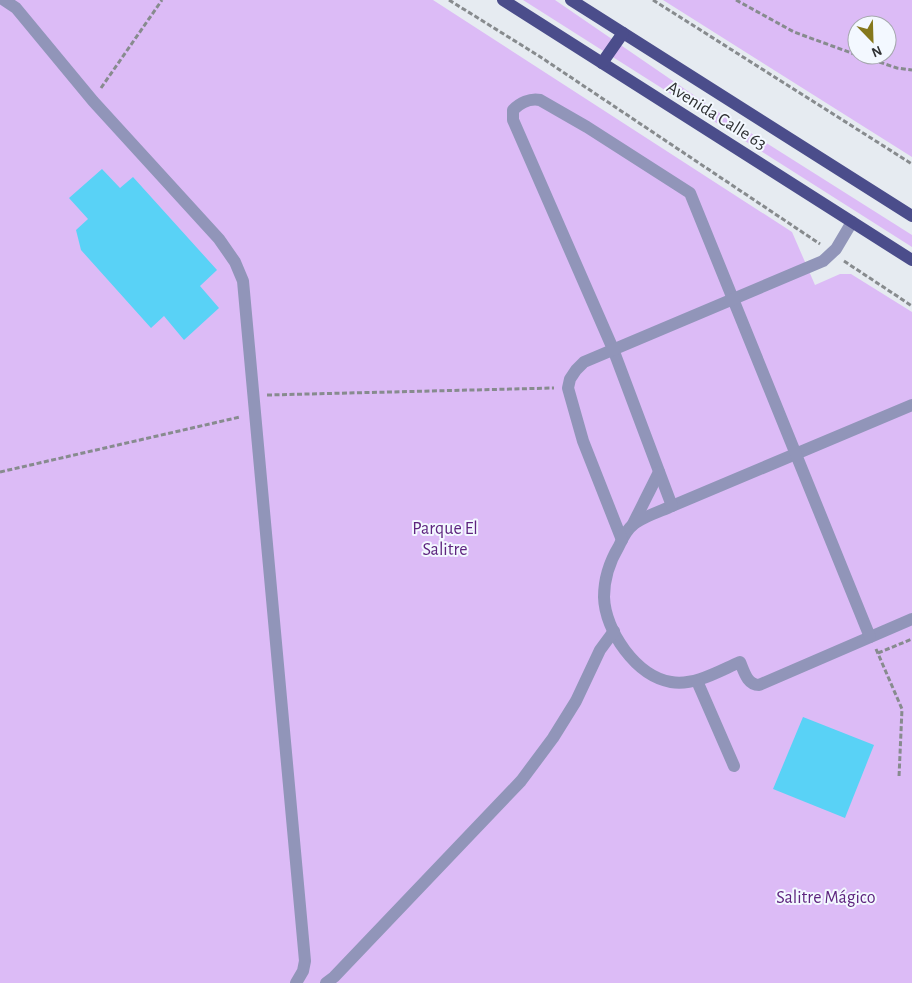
<svg xmlns="http://www.w3.org/2000/svg" width="912" height="983" font-family="'Alegreya Sans',sans-serif">
	<rect width="100%" height="100%" fill="#e6ebf1"/>
	<g fill="#dcbbf6" fill-rule="evenodd">
		<polygon points="0,0 433,0 792,232 815,285 840,274 851,274 912,312 912,983 0,983"/>
		<polygon points="523,0 555,0 727,118 912,235 912,247"/>
		<path d="M663,0H912V157ZM857,25H887V55H857Z"/>
	</g>
	<g fill="#59d2f6">
		<polygon points="102,169 120,188 133,177 217,270 200,286 219,308 184,340 164,316 151,328 81,250 76,230 88,219 69,198"/>
		<polygon points="803,717 874,745 845,818 773,789"/>
	</g>
	<g fill="none" stroke-linecap="round" stroke-linejoin="round">
		<g stroke="#878b8e" stroke-width="3" stroke-dasharray="5 2.5" stroke-linecap="butt">
			<polyline points="449,0 539,56 820,244"/>
			<polyline points="653,0 912,164"/>
			<polyline points="736,0 794,32 857,55"/>
			<polyline points="858,55 897,68 912,70"/>
			<polyline points="101,88 162,0"/>
			<polyline points="844,261 912,306"/>
			<polyline points="267,395 554,388"/>
			<polyline points="0,472 240,417"/>
			<polyline points="876,649 902,709 899,777"/>
			<polyline points="878,653 912,639"/>
		</g>
		<g stroke="#9195b9" stroke-width="12">
			<polyline points="4,0 16,8 93,101 219,239 235,262 243,281 305,961 303,971 296,983"/>
			<path d="M912,405L672,506C661,511 643,517 634,524C627,529 622,539 619,546C610,561 604,580 604,597C605,631 636,676 671,682C695,686 719,671 740,662C744,671 747,685 759,685L912,619"/>
			<path d="M672,506L613,349L513,120V110C520,103 530,98 540,100L587,127L690,193L870,637"/>
			<polyline points="633,524 659,472"/>
			<polyline points="622,540 583,441 568,388 570,379 576,370 584,362 823,261 836,249 852,222"/>
			<polyline points="697,681 734,766"/>
			<polyline points="326,983 334,977 521,781 553,738 576,701 600,650 614,631"/>
		</g>
		<g stroke="#4b4d8b" stroke-width="12">
			<polyline points="503,0 912,260"/>
			<polyline points="571,0 912,216"/>
			<polyline points="602,63 623,33"/>
		</g>
	</g>
	<g text-anchor="middle" stroke-width="4" stroke-linejoin="round" paint-order="stroke">
		<g font-size="18" fill="#2f3133" stroke="#f3f8ff">
			<text transform="translate(717 115) rotate(32)" y="6">Avenida Calle 63</text>
		</g>
		<g font-size="18" fill="#5e257f" stroke="#f3f8ff">
			<text x="445" y="534">Parque El<tspan x="445" dy="21">Salitre</tspan></text>
			<text x="826" y="903">Salitre Mágico</text>
		</g>
	</g>
	<g transform="translate(872 40) rotate(157)"><circle r="24" fill="#f3f8ff" stroke="#a5a8ad"/>
	<path d="M0-4L9 19L0 12L-9 19Z" fill="#85781c"/>
	<text y="-8" font-size="14" font-weight="bold" text-anchor="middle" fill="#2f3133">N</text>
	</g>
</svg>
